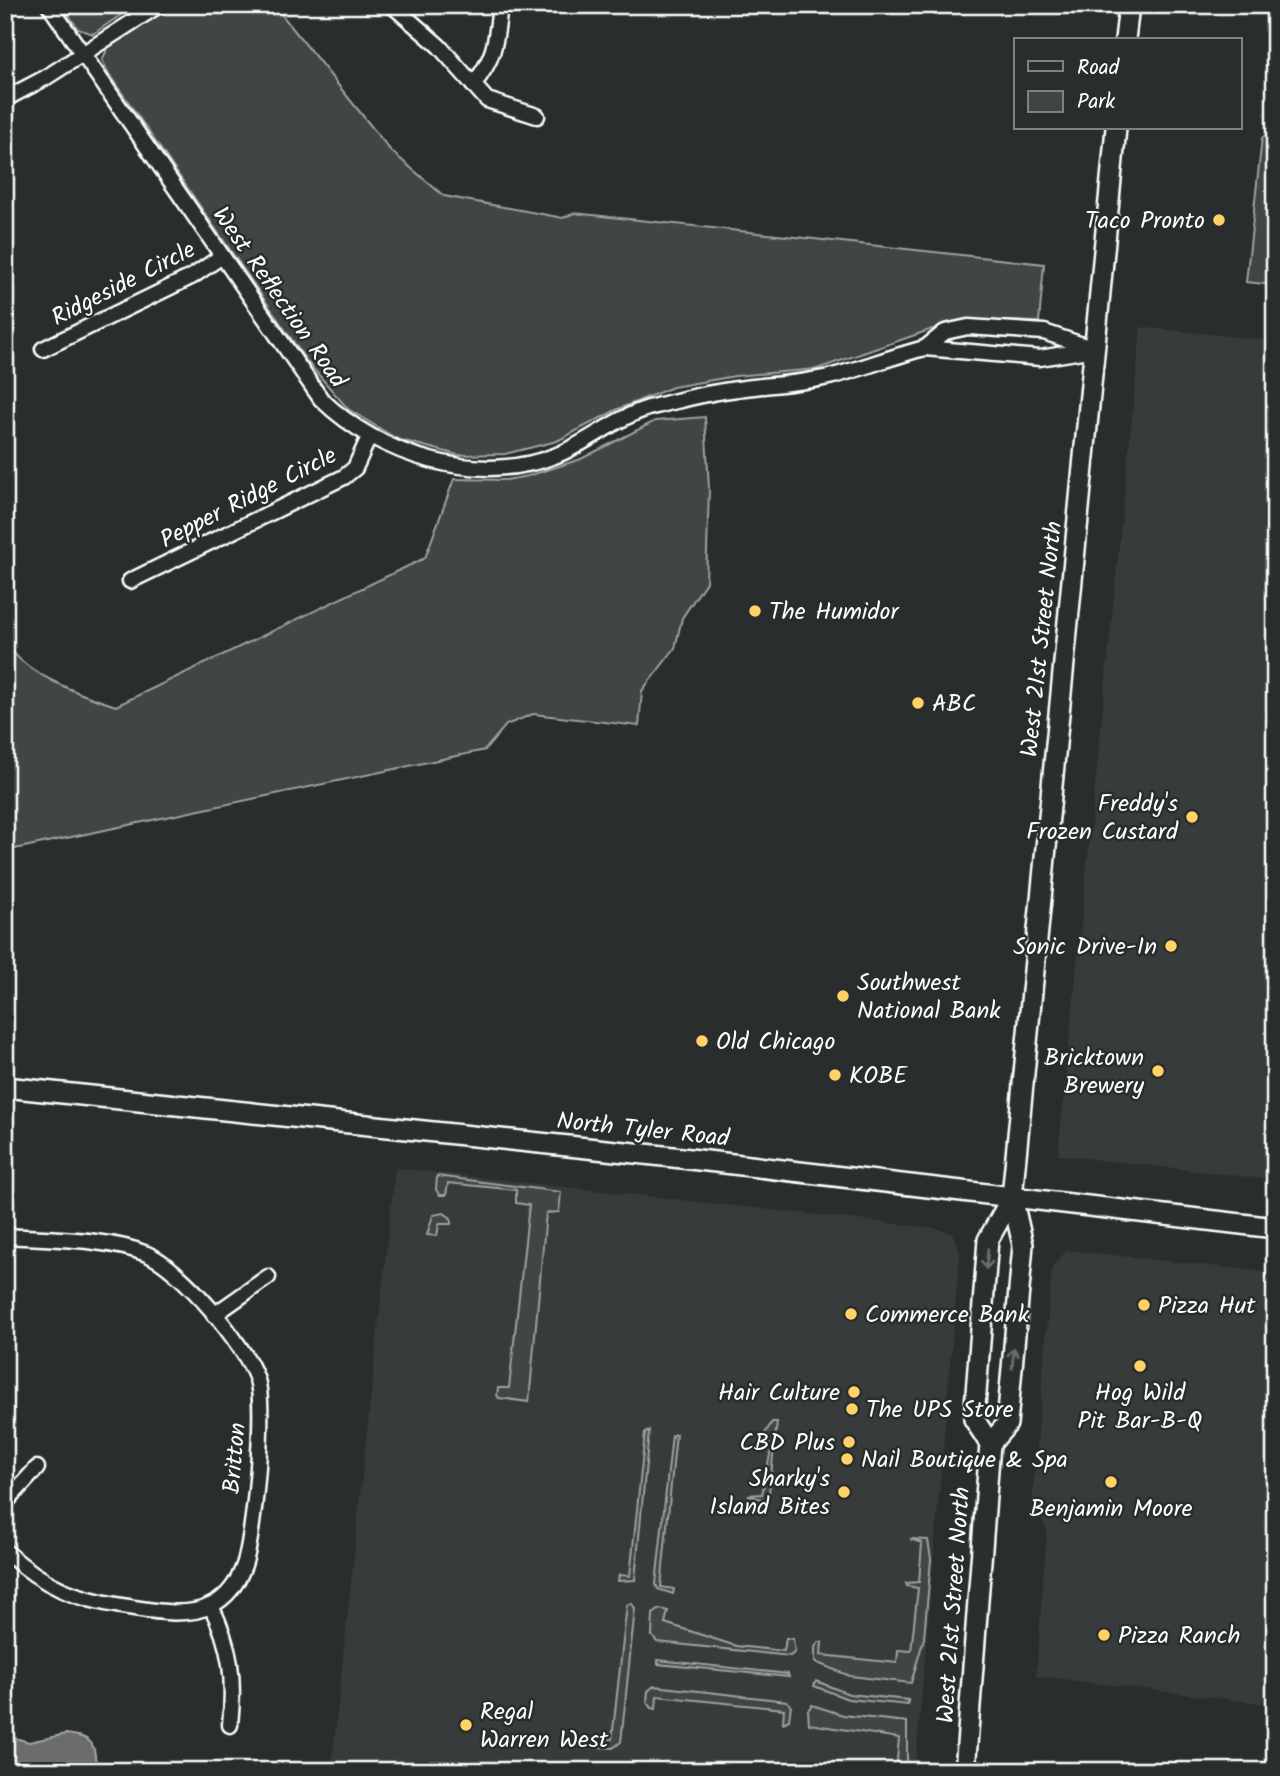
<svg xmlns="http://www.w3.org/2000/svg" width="1280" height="1776" font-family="Kalam,sans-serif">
	<rect width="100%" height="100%" fill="#2a2d2e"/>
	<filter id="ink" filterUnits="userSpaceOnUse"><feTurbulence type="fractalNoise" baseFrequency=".0143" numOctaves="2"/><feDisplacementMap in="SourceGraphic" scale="14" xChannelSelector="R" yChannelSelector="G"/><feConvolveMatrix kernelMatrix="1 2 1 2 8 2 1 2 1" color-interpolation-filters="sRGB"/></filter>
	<g filter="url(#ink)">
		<g fill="#373a3b">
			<polygon points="1141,327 1275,341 1275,1180 1058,1155"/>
			<polygon points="395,1168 934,1228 952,1233 960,1251 915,1771 331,1771"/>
			<polygon points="1067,1250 1275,1273 1275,1705 1036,1676 1047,1529 1032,1504 1052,1267"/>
		</g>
		<g fill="#414445" stroke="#a0a2a2" stroke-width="2">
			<polygon points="62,5 135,5 93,34 78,29"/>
			<polygon points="172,5 274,5 391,151 444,196 563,218 574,213 1044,264 1039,322 968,320 941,326 817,369 735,376 673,387 618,409 557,441 505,454 458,455 397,439 348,409 308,363 109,74 102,60 108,48"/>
			<polygon points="1275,127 1275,285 1246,282 1262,138"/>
			<path d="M705,417L709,489L706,582L682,618L675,648L642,691L639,726L533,714L506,725L485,750L5,851V638C16,672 84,696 116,706L425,558L454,479L506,480L528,476L581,459L655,421Z"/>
			<polygon points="437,1176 561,1192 559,1212 546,1213 529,1402 499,1398 497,1395 498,1388 509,1388 529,1205 516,1203 516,1190 448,1183 446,1195 440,1195 436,1190"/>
			<polygon points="444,1213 451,1218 451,1224 439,1224 437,1236 427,1235 433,1215"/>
			<polygon points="772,1422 777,1422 768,1501 748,1495 762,1494 772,1445 761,1440"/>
			<polygon points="649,1431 635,1580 618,1581 619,1575 630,1576 645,1433"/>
			<polygon points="676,1434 661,1587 674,1589 673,1594 658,1589 656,1584 672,1435"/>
			<polygon points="910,1539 928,1540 931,1559 924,1638 911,1683 850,1676 815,1662 815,1647 819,1642 822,1642 821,1655 897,1663 898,1650 911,1651 918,1588 907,1586 906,1583 919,1582 922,1543"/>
			<polygon points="631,1603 635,1608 621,1742 613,1748 599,1747 600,1740 612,1739 627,1605"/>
			<polygon points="660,1609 668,1611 665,1623 736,1646 784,1651 786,1638 793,1639 795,1652 790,1656 657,1642 652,1636 653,1614"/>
			<polygon points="658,1660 788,1674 789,1677 658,1664"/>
			<polygon points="816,1681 849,1694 908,1700 908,1705 848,1699 814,1686"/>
			<polygon points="654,1686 787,1701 791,1705 789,1720 783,1723 784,1709 657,1696 656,1709 652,1708 647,1702 648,1691"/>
			<polygon points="812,1705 843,1715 907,1722 907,1771 896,1771 899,1738 809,1724 808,1710"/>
		</g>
		<path fill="#6a6c6d" stroke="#a6a7a7" stroke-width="2" d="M66,1734C94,1737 95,1743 96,1771H5V1735L29,1742Z"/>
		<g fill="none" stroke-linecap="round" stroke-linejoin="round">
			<defs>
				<g id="minor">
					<path d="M49,5L321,399C379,456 479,487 557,455C591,441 620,414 656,406C677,401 698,395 718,392C755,385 793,385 829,377C861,369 893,356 925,348"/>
					<polyline points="392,5 439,46 487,100 537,116"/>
					<path d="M473,85C496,57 496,40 500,5"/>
					<polyline points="5,99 45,78 159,5"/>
					<polygon points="968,327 1044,332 1094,349 1040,358 925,348 945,332"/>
					<polyline points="43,349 193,276 222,256"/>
					<polyline points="130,581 344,477 355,468 369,437"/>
					<path d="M5,1236C48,1239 108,1238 147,1254C181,1268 246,1345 257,1380C266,1407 254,1536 244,1565C238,1582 228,1597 212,1605C188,1618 153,1611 128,1607C75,1599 45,1587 5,1551"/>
					<polyline points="214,1315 268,1277"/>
					<polyline points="5,1503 37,1468"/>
					<path d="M211,1606C231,1646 235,1680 230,1725"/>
				</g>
				<g id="secondary">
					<polyline points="1125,40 1129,5"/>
					<polyline points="5,1087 673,1157 1275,1228"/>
					<polyline points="990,1444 974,1419 988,1240 1012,1197"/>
					<polyline points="965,1771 990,1444 1007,1424 1023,1245 1012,1197 1116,128"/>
				</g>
			</defs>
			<use href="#minor" stroke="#fff" stroke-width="19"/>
			<use href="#secondary" stroke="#fff" stroke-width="24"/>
			<use href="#minor" stroke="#2a2d2e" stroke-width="14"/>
			<use href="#secondary" stroke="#2a2d2e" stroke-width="19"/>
		</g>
		<defs><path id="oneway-shaft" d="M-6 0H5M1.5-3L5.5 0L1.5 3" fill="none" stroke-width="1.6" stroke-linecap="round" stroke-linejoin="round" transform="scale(1.75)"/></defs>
		<g stroke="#6a6c6d">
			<use href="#oneway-shaft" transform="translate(987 1259) rotate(95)"/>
			<use href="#oneway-shaft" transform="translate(1013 1358) rotate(-85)"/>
		</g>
	</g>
	<g fill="#ffd166" stroke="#2a2d2e" stroke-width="2.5">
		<circle cx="1219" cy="220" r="7"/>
		<circle cx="755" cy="611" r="7"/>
		<circle cx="918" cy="703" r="7"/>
		<circle cx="1192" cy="817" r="7"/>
		<circle cx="1171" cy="946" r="7"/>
		<circle cx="843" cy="996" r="7"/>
		<circle cx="702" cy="1041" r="7"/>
		<circle cx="1158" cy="1071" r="7"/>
		<circle cx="835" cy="1075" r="7"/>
		<circle cx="1144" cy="1305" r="7"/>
		<circle cx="851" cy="1314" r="7"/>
		<circle cx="1140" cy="1366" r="7"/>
		<circle cx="854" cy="1392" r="7"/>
		<circle cx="852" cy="1409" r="7"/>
		<circle cx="849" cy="1442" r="7"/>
		<circle cx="847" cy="1459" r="7"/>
		<circle cx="1111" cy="1482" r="7"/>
		<circle cx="844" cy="1492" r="7"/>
		<circle cx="1104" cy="1635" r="7"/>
		<circle cx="466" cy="1725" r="7"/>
	</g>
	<g text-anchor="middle" stroke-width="5" stroke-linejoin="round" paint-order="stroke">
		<g font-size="24" fill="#fff" stroke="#2a2d2e" text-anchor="start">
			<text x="1205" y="228" text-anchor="end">Taco Pronto</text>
			<text x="769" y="619">The Humidor</text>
			<text x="932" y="711">ABC</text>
			<text x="1178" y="811" text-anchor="end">Freddy's<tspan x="1178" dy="28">Frozen Custard</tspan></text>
			<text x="1157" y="954" text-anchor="end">Sonic Drive-In</text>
			<text x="857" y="990">Southwest<tspan x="857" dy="28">National Bank</tspan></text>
			<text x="716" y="1049">Old Chicago</text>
			<text x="1144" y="1065" text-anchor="end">Bricktown<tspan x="1144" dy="28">Brewery</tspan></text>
			<text x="849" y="1083">KOBE</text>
			<text x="1158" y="1313">Pizza Hut</text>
			<text x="865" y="1322">Commerce Bank</text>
			<text x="840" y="1400" text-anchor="end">Hair Culture</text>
			<text x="1140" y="1400" text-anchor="middle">Hog Wild<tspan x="1140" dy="28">Pit Bar-B-Q</tspan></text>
			<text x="866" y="1417">The UPS Store</text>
			<text x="835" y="1450" text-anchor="end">CBD Plus</text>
			<text x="861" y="1467">Nail Boutique &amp; Spa</text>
			<text x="830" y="1486" text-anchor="end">Sharky's<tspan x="830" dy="28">Island Bites</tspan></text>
			<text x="1111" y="1516" text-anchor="middle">Benjamin Moore</text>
			<text x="1118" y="1643">Pizza Ranch</text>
			<text x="480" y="1719">Regal<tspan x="480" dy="28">Warren West</tspan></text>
		</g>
		<g font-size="24" fill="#fff" stroke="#2a2d2e">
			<text transform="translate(123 283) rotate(-27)" y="8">Ridgeside Circle</text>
			<text transform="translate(280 297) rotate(55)" y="8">West Reflection Road</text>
			<text transform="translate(248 497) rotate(-27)" y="8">Pepper Ridge Circle</text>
			<text transform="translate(1041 639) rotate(-84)" y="8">West 21st Street North</text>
			<text transform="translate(643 1129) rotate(6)" y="8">North Tyler Road</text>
			<text transform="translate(234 1458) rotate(-85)" y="8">Britton</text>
			<text transform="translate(953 1605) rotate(-86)" y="8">West 21st Street North</text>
		</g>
	</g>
	<rect width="1280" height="1776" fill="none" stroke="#2a2d2e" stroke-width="28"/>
	<rect x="14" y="14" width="1252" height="1748" fill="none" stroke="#fff" stroke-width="2.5" filter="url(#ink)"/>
	<rect x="1014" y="38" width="228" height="91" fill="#2a2d2e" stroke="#7f8182" stroke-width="2"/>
	<rect x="1028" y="61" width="35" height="10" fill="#2a2d2e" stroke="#7f8182" stroke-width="2"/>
	<text x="1077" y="74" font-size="21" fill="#ffffff">Road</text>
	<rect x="1028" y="91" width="35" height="21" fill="#414445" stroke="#7f8182" stroke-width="2"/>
	<text x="1077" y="108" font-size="21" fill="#ffffff">Park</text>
</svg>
